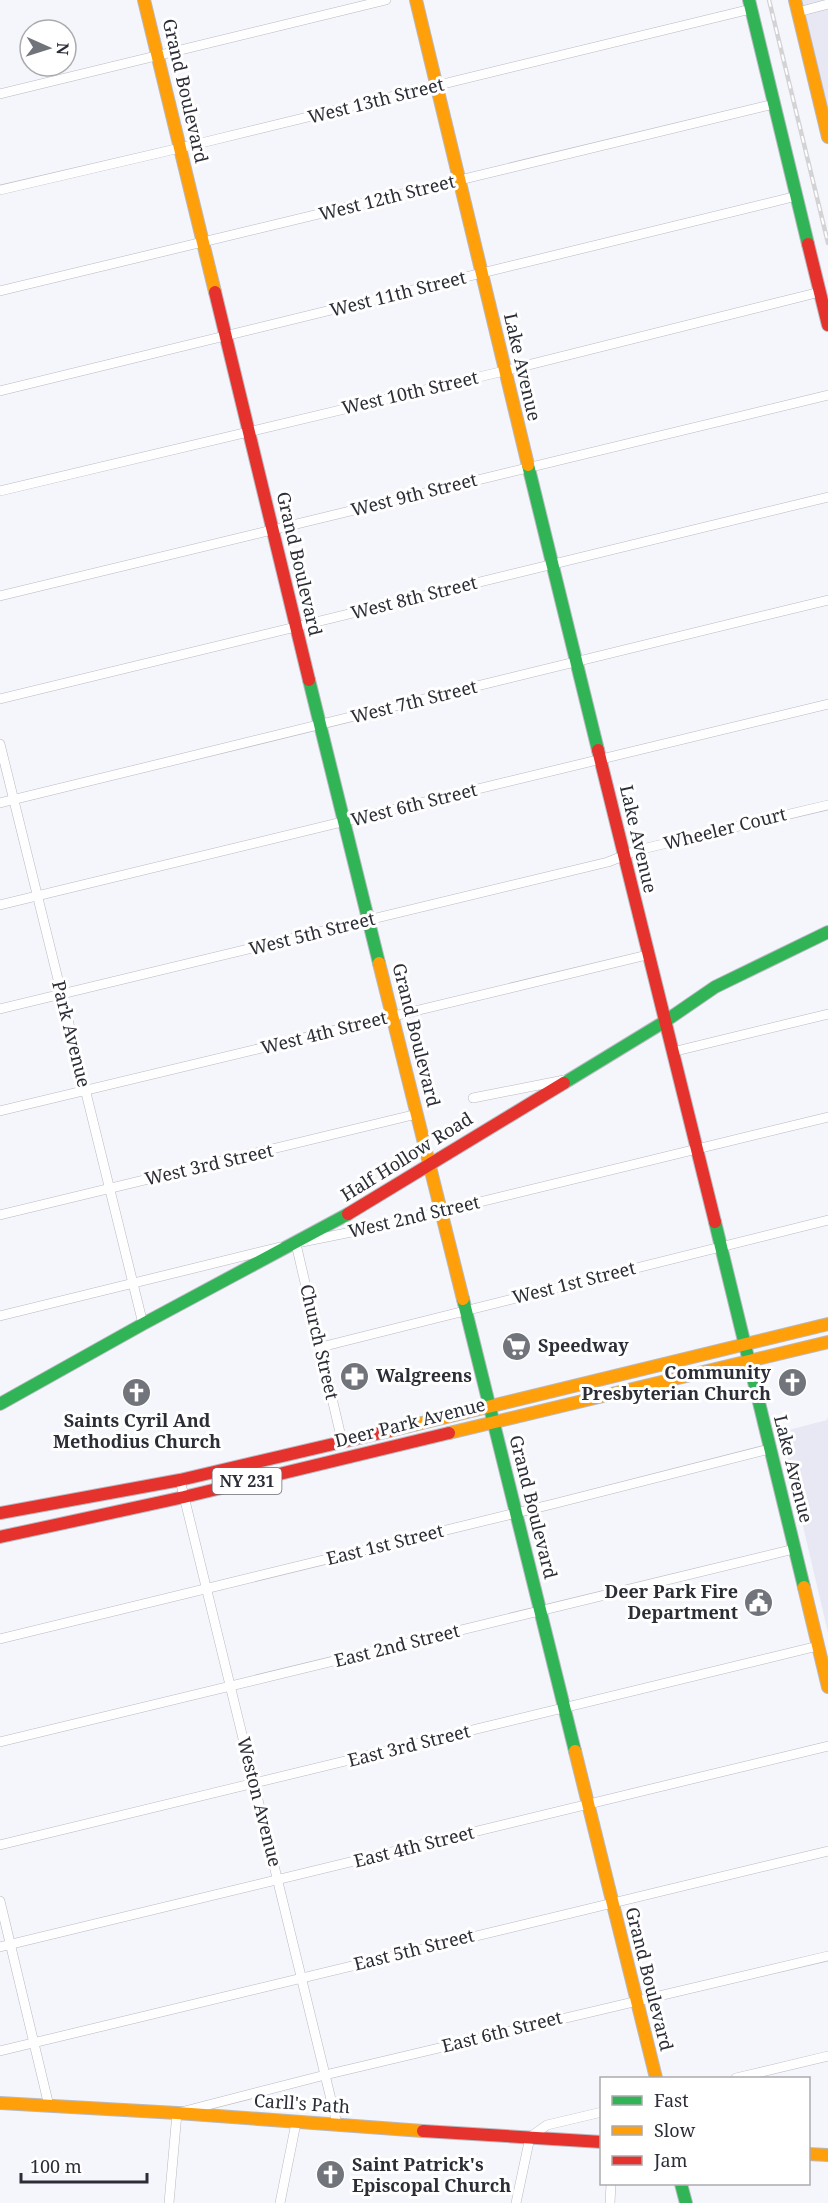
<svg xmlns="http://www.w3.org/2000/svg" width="828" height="2203" font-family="'Noto Serif',serif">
	<rect width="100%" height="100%" fill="#f5f6fc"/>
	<g fill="#e7e8f3">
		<polygon points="802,0 828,0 828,108"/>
		<polygon points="828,1416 828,1633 781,1432 827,1420"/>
	</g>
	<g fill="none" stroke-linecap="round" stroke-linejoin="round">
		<defs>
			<g id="street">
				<polyline points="798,12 828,4"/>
				<polyline points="0,94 386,0"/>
				<polyline points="0,190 197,144 751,9"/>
				<polyline points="0,291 774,104"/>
				<polyline points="0,391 797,196"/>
				<polyline points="0,491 504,371 820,292"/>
				<polyline points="0,596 828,395"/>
				<polyline points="0,699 828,497"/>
				<polyline points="0,744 143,1324"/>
				<polyline points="0,803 828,600"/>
				<polyline points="0,905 828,704"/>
				<polyline points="0,1009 608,862 638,850 828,805"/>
				<polyline points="672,1052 828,1014"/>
				<polyline points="473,1098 564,1080"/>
				<polyline points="0,1111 647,955"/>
				<polyline points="0,1215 417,1114"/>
				<polyline points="302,1242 381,1226 828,1117"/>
				<polyline points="296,1244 342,1441"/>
				<polyline points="0,1316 280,1247"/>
				<polyline points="321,1347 828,1220"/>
				<polyline points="180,1480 337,2124"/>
				<polyline points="0,1639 553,1504 769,1449"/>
				<polyline points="0,1742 794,1549"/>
				<polyline points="0,1845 818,1646"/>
				<polyline points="0,1901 49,2106"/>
				<polyline points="0,1947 828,1746"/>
				<polyline points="0,2051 828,1851"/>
				<polyline points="736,2078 828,2056"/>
				<polyline points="169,2203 177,2113 325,2075 828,1956"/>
				<polyline points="280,2203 296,2123"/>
				<polyline points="516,2203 530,2137 547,2125 602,2112"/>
				<polyline points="610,2203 611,2184"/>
			</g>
			<g id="fast">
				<polyline points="749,0 808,244"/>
				<polyline points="528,465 598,750"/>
				<polyline points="309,680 379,963"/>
				<polyline points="564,1083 664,1022 715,987 828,932"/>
				<polyline points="715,1222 804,1587"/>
				<polyline points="463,1299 575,1751"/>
				<polyline points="0,1404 143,1324 348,1214"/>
				<polyline points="681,2184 686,2203"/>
			</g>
			<g id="slow">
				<polyline points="144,0 215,292"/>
				<polyline points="416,0 528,465"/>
				<polyline points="795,0 828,137"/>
				<polyline points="379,963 463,1299"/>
				<polyline points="389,1431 828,1324"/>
				<polyline points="449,1433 828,1342"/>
				<polyline points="804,1587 828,1687"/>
				<polyline points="575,1751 656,2078"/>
				<polyline points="0,2103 177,2113 423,2131"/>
				<polyline points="808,2154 828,2155"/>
			</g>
			<g id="jam">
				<polyline points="808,244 828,325"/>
				<polyline points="215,292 309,680"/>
				<polyline points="598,750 715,1222"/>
				<polyline points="348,1214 564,1083"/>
				<polyline points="0,1513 180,1480 389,1431"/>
				<polyline points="0,1537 184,1497 449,1433"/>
				<polyline points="423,2131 602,2142"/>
			</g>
		</defs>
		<use href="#street" stroke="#b8bac1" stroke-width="10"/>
		<use href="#fast" stroke="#b8bac1" stroke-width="14"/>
		<use href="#slow" stroke="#b8bac1" stroke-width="14"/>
		<use href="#jam" stroke="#b8bac1" stroke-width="14"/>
		<use href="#street" stroke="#fefeff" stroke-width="9"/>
		<use href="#fast" stroke="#30b455" stroke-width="12"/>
		<use href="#slow" stroke="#ff9f0a" stroke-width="12"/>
		<use href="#jam" stroke="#e5322d" stroke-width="12"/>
		<defs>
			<polyline id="rail" points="769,0 828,243"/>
		</defs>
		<use href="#rail" stroke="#d3d3d5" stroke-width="4.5"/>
		<use href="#rail" stroke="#fff" stroke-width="2" stroke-dasharray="7" stroke-linecap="butt"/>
	</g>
	<defs>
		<symbol id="supermarket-disc" viewBox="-11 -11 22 22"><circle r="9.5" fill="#72747c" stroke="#fff"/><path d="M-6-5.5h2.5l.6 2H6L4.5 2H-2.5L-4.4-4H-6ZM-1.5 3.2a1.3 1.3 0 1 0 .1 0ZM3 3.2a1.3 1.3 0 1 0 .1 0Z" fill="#fff"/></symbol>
		<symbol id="pharmacy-disc" viewBox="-11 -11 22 22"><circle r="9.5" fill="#72747c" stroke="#fff"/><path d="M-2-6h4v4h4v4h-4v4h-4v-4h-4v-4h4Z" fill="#fff"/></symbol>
		<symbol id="church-disc" viewBox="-11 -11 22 22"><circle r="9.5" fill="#72747c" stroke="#fff"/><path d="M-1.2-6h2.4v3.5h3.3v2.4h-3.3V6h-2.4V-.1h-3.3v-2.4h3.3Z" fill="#fff"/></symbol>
		<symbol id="civic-disc" viewBox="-11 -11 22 22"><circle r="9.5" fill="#72747c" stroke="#fff"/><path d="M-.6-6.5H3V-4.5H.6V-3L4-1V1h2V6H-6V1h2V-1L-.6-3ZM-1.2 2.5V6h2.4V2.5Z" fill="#fff"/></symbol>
	</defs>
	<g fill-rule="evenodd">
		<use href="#supermarket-disc" x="500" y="1330" width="33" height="33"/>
		<use href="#pharmacy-disc" x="338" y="1360" width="33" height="33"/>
		<use href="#church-disc" x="776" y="1366" width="33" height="33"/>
		<use href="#church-disc" x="120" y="1376" width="33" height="33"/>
		<use href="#civic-disc" x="742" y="1586" width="33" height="33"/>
		<use href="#church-disc" x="314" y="2158" width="33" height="33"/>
	</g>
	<g text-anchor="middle" stroke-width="6" stroke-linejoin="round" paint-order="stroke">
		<rect fill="#fff" stroke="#6b6d73" stroke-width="1.5" x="212.5" y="1468" width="69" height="26" rx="4.5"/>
		<g font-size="16" font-weight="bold" fill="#2c2e37">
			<text x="247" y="1487">NY 231</text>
		</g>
		<g font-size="18" fill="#2c2e37" stroke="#fff">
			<text transform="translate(185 91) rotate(77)" y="6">Grand Boulevard</text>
			<text transform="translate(376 101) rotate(-14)" y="6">West 13th Street</text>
			<text transform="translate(387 198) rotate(-14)" y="6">West 12th Street</text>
			<text transform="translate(398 294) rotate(-14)" y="6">West 11th Street</text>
			<text transform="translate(522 367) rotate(77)" y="6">Lake Avenue</text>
			<text transform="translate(410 393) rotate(-13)" y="6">West 10th Street</text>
			<text transform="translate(414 495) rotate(-14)" y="6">West 9th Street</text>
			<text transform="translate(299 564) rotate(77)" y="6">Grand Boulevard</text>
			<text transform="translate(414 598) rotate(-14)" y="6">West 8th Street</text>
			<text transform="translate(414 702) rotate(-14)" y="6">West 7th Street</text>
			<text transform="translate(414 805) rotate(-14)" y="6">West 6th Street</text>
			<text transform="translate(725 829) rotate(-14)" y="6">Wheeler Court</text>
			<text transform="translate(638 839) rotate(77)" y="6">Lake Avenue</text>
			<text transform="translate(312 934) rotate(-14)" y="6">West 5th Street</text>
			<text transform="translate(324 1033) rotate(-14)" y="6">West 4th Street</text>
			<text transform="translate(71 1034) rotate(76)" y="6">Park Avenue</text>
			<text transform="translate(416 1035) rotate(76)" y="6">Grand Boulevard</text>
			<text transform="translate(407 1157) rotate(-32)" y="6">Half Hollow Road</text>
			<text transform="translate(209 1165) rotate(-13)" y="6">West 3rd Street</text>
			<text transform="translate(414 1217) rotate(-13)" y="6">West 2nd Street</text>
			<text transform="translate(574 1283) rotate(-14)" y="6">West 1st Street</text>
			<text transform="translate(319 1342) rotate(77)" y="6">Church Street</text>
			<text transform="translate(410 1423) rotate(-14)" y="6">Deer Park Avenue</text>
			<text transform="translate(793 1469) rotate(76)" y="6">Lake Avenue</text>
			<text transform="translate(533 1507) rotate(76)" y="6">Grand Boulevard</text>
			<text transform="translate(385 1545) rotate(-14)" y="6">East 1st Street</text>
			<text transform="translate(397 1646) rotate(-14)" y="6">East 2nd Street</text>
			<text transform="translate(409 1746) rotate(-14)" y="6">East 3rd Street</text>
			<text transform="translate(259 1802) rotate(76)" y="6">Weston Avenue</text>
			<text transform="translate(414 1847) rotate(-14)" y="6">East 4th Street</text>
			<text transform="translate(414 1950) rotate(-14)" y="6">East 5th Street</text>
			<text transform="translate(649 1979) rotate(76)" y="6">Grand Boulevard</text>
			<text transform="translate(502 2032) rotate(-14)" y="6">East 6th Street</text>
			<text transform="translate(302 2104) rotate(4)" y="6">Carll's Path</text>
		</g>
		<g font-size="18" font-weight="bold" fill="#2c2e37" stroke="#fff" text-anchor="start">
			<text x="538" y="1352">Speedway</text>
			<text x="771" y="1379" text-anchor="end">Community<tspan x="771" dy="21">Presbyterian Church</tspan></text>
			<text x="376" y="1382">Walgreens</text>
			<text x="137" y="1427" text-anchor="middle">Saints Cyril And<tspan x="137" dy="21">Methodius Church</tspan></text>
			<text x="738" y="1598" text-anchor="end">Deer Park Fire<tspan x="738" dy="21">Department</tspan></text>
			<text x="352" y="2171">Saint Patrick's<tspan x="352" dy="21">Episcopal Church</tspan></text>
		</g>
	</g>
	<rect x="600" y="2077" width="210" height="108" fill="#ffffff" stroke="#ababaf" stroke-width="1.5"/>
	<rect x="612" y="2096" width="30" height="9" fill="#30b455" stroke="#ababaf" stroke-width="1.5"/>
	<text x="654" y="2107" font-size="18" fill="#2c2e37">Fast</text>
	<rect x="612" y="2126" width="30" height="9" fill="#ff9f0a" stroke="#ababaf" stroke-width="1.5"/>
	<text x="654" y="2137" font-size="18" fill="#2c2e37">Slow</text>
	<rect x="612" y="2156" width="30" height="9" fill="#e5322d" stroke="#ababaf" stroke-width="1.5"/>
	<text x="654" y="2167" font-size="18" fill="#2c2e37">Jam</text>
	<g transform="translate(48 48) rotate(93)"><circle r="28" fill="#ffffff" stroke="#ababaf" stroke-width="1.5"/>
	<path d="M0-4.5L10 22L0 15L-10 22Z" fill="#72747c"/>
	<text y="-9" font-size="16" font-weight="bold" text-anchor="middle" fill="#2c2e37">N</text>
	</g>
	<path d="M21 2173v9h126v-9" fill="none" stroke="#2c2e37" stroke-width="3"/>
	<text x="30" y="2173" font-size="18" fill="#2c2e37" stroke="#ffffff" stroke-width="4.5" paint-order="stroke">100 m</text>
</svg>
